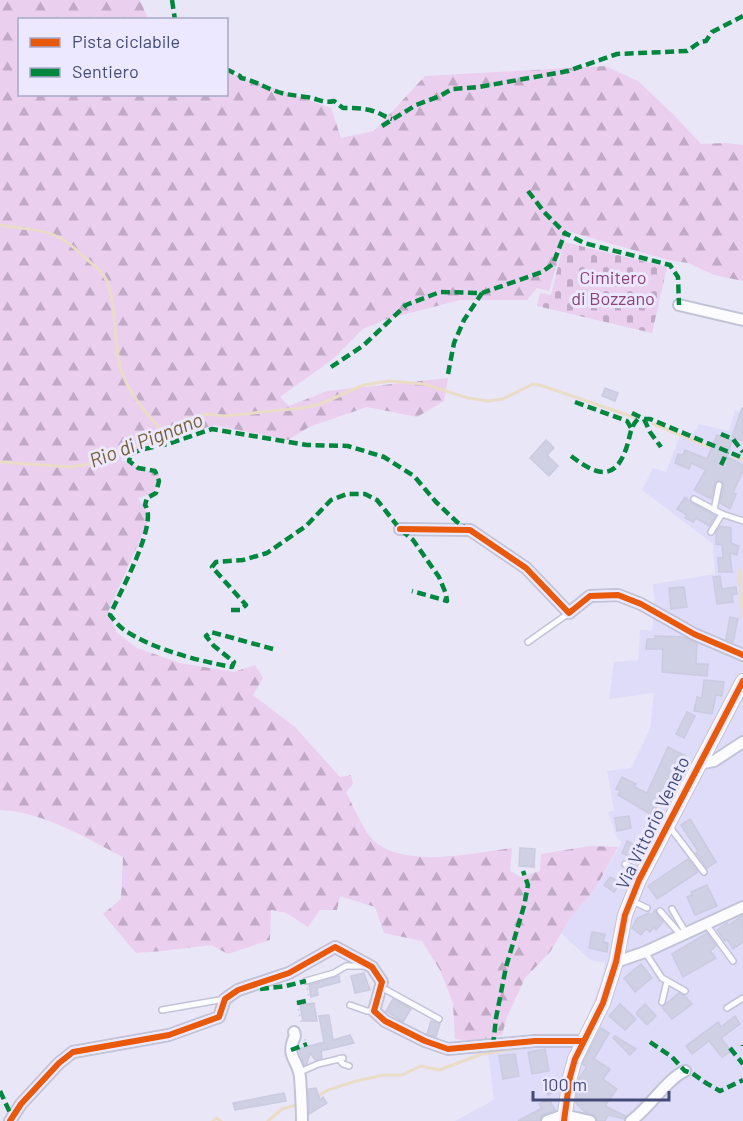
<svg xmlns="http://www.w3.org/2000/svg" width="743" height="1121" font-family="Barlow,sans-serif">
	<defs>
		<pattern id="forest-firs" width="22" height="20" patternUnits="userSpaceOnUse" patternTransform="scale(1.5)"><rect width="22" height="20" fill="#ebcfef"/><path d="M5 1l3.5 6h-7zM16 11l3.5 6h-7z" fill="#c0aac6"/></pattern>
		<pattern id="cemetery-stones" width="16" height="16" patternUnits="userSpaceOnUse" patternTransform="scale(1.5)"><rect width="16" height="16" fill="#ebcfef"/><path d="M2 7V4a2 2 0 0 1 4 0v3zM10 15v-3a2 2 0 0 1 4 0v3z" fill="#c0aac6"/></pattern>
	</defs>
	<rect width="100%" height="100%" fill="#e9e6f8"/>
	<polygon fill="#dfdcfa" points="735,410 743,412 743,1121 455,1121 494,1100 487,1043 579,1037 601,983 605,963 590,960 561,933 571,917 595,889 622,842 617,838 608,812 614,810 607,771 631,768 650,729 654,693 609,699 614,662 638,660 640,630 652,630 655,604 653,584 715,574 713,544 642,490 653,468 666,472 682,430 694,433 699,424 729,431"/>
	<path fill="url(#forest-firs)" d="M0,0H140L148,19L20,20V94H226L227,72L331,108L341,138L374,131L425,76L605,66L638,81L674,115L701,144L726,143L743,145V281L714,275L688,263L668,260L567,231L549,291L537,288L527,300H460L387,319L363,329L333,359L280,397L289,406L327,391L448,378L444,401L417,417L367,407L309,427L288,440L214,425L162,442L137,447L121,460L159,475L154,493L138,498L150,517L108,612L117,633L137,648L180,663L234,672L255,665L263,678L253,695L295,727L340,777L351,775L353,784L346,792C352,804 364,831 373,840C403,869 474,853 512,848L510,871L521,877L540,871L541,854L589,846L618,847L595,889L571,917L550,952L525,978L507,1017L502,1035L476,1041L455,1039L453,1003L440,970L422,941L384,933L375,907L340,896L337,910H320L308,927L286,913L271,910L270,940L228,954L211,945L162,951L136,953L103,914L121,899L123,857C84,837 44,812 0,810Z"/>
	<polygon fill="url(#cemetery-stones)" points="564,242 667,267 652,333 537,306 540,293 551,295"/>
	<g fill="none" stroke-linecap="round" stroke-linejoin="round">
		<g stroke="#eadcc7" stroke-width="3">
			<path d="M0,225C18,229 38,228 54,235C66,240 75,248 84,257C91,263 99,269 104,276C116,292 114,344 120,367C127,391 146,414 163,432"/>
			<polyline points="653,424 715,449"/>
			<polyline points="733,456 743,460"/>
			<polyline points="0,462 70,467 99,462 146,443 186,420 199,416 207,414 223,416 302,408 320,404 364,385 389,381 424,384 468,398 488,401 503,399 533,384 543,386 636,418"/>
			<polyline points="739,571 743,616"/>
			<polyline points="646,852 667,813"/>
			<polyline points="317,1097 328,1090 356,1081 384,1075 402,1075 421,1066 439,1070 482,1054 527,1047"/>
			<polyline points="213,1121 216,1118 221,1121"/>
			<polyline points="268,1121 282,1109 311,1101"/>
		</g>
	</g>
	<g fill="#cfd0e4" stroke="#cacae1" stroke-width="1.5">
		<polygon points="605,388 618,393 615,401 602,396"/>
		<polygon points="742,408 743,408 743,441 732,437"/>
		<polygon points="717,435 732,440 727,457 743,465 743,471 733,493 736,494 730,509 720,503 724,485 722,481 715,482 711,499 694,490 706,470 691,463 689,469 675,463 678,454 683,455 685,450 707,459"/>
		<polygon points="546,440 554,448 547,455 558,466 549,476 530,458"/>
		<polygon points="685,497 692,503 715,516 709,526 696,518 693,522 685,518 687,515 677,509"/>
		<polygon points="720,526 731,528 731,543 739,546 737,555 730,553 732,572 719,572 718,558 723,558 722,545 716,544 716,532"/>
		<polygon points="720,576 722,589 736,587 737,594 732,595 733,602 717,604 713,577"/>
		<polygon points="684,587 687,607 671,609 669,588"/>
		<polygon points="730,617 738,619 733,642 726,639"/>
		<polygon points="655,636 685,637 697,643 696,664 708,664 707,676 662,672 663,649 646,649 647,639 655,639"/>
		<polygon points="704,680 724,682 722,696 716,695 712,714 694,711 697,697 702,698"/>
		<polygon points="687,712 695,716 684,738 676,734"/>
		<polygon points="668,747 686,756 668,791 665,789 656,808 653,807 650,814 618,795 620,791 616,789 622,777 636,784 634,787 647,793"/>
		<polygon points="629,816 631,828 617,831 615,818"/>
		<polygon points="690,819 716,862 707,868 696,853 698,851 681,825"/>
		<polygon points="627,841 642,849 639,855 636,854 633,858 622,853"/>
		<polygon points="520,848 535,849 534,867 519,866"/>
		<polygon points="688,859 698,872 657,899 648,886"/>
		<polygon points="610,877 620,883 614,892 604,885"/>
		<polygon points="707,885 717,906 695,915 687,897 692,895 691,892"/>
		<polygon points="655,910 663,922 656,930 654,927 650,932 646,929 641,935 632,928 637,918 649,913 652,915"/>
		<polygon points="743,915 743,942 733,949 727,939 725,941 717,930 727,923 729,925"/>
		<polygon points="592,932 605,934 603,942 608,943 607,952 589,948"/>
		<polygon points="707,933 716,946 710,951 716,958 683,977 672,954"/>
		<polygon points="641,964 652,978 635,992 624,978"/>
		<polygon points="364,973 370,990 355,993 351,976"/>
		<polygon points="339,976 340,982 317,988 318,995 311,997 309,985"/>
		<polygon points="679,993 685,996 692,1004 672,1019 662,1007"/>
		<polygon points="393,999 411,1009 403,1022 386,1011"/>
		<polygon points="314,1003 317,1021 303,1021 300,1005"/>
		<polygon points="620,1004 636,1019 625,1030 609,1016"/>
		<polygon points="645,1004 656,1016 647,1025 636,1013"/>
		<polygon points="329,1015 333,1040 350,1035 354,1043 321,1051 322,1058 315,1060 310,1053 307,1064 304,1065 299,1049 324,1042 319,1016"/>
		<polygon points="735,1016 740,1024 721,1038 731,1051 722,1057 709,1041 692,1054 686,1046 718,1022 721,1027"/>
		<polygon points="431,1021 440,1024 436,1037 427,1034"/>
		<polygon points="601,1028 609,1033 594,1059 610,1069 603,1079 617,1089 605,1106 626,1116 624,1119 608,1115 605,1121 597,1121 595,1115 585,1112 576,1103 579,1078 586,1068 585,1065 583,1065 583,1062"/>
		<polygon points="615,1036 636,1049 630,1055 613,1038"/>
		<polygon points="545,1049 549,1071 532,1074 528,1052"/>
		<polygon points="515,1054 519,1076 503,1079 499,1056"/>
		<polygon points="560,1079 559,1088 548,1095 545,1086"/>
		<polygon points="316,1088 320,1100 323,1097 327,1103 309,1114 309,1089"/>
		<polygon points="284,1093 286,1101 235,1110 233,1103"/>
		<polygon points="549,1099 555,1110 542,1116 540,1121 518,1121 542,1108 539,1104"/>
	</g>
	<g fill="none" stroke-linecap="round" stroke-linejoin="round">
		<defs>
			<g id="lane">
				<polyline points="694,499 722,514 743,521"/>
				<polyline points="714,510 719,485"/>
				<polyline points="711,532 722,514"/>
				<polyline points="528,642 569,613"/>
				<polyline points="669,826 704,872"/>
				<polyline points="625,864 642,873"/>
				<polyline points="632,901 647,908"/>
				<polyline points="672,909 686,933"/>
				<polyline points="660,911 681,935"/>
				<polyline points="706,924 733,961"/>
				<polyline points="645,952 662,978 685,991"/>
				<polyline points="306,981 334,973 346,966 364,966"/>
				<polyline points="381,987 439,1019"/>
				<polyline points="662,1002 667,981"/>
				<polyline points="350,1005 367,1011 374,1011"/>
				<polyline points="727,1008 743,998"/>
				<polyline points="162,1010 225,999"/>
				<polyline points="339,1059 343,1064 349,1066"/>
				<polyline points="300,1072 318,1064 343,1058"/>
			</g>
			<g id="street">
				<polyline points="679,305 743,320"/>
				<polyline points="400,529 470,530 526,568 569,613 590,596 618,595 641,604 694,634 743,655"/>
				<polyline points="699,764 714,761 743,742"/>
				<polyline points="616,962 645,952 743,907"/>
				<path d="M294,1032L295,1036C285,1057 298,1059 300,1077C301,1092 302,1106 302,1121"/>
				<polyline points="10,1121 21,1104 59,1063 73,1052 169,1035 219,1017 225,999 238,990 289,973 335,947 372,967 382,982 374,1011 385,1021 425,1041 448,1049 535,1041 583,1041"/>
				<polyline points="547,1121 564,1115 590,1121"/>
				<path d="M631,1121C649,1108 668,1078 685,1071"/>
			</g>
			<polyline id="secondary" points="564,1121 570,1077 575,1059 603,1003 616,962 625,915 639,880 743,681"/>
		</defs>
		<use href="#lane" stroke="#c2c3d7" stroke-width="8"/>
		<use href="#street" stroke="#c2c3d7" stroke-width="14"/>
		<use href="#secondary" stroke="#c3c3d8" stroke-width="16"/>
		<g stroke="#c6c6d6" stroke-width="1.5" stroke-dasharray="1.5 4.5" stroke-linecap="butt">
			<polyline points="307,988 310,1000"/>
			<polyline points="297,1003 302,1025"/>
			<polyline points="305,1039 307,1044"/>
		</g>
		<use href="#lane" stroke="#fcfbfe" stroke-width="5"/>
		<use href="#street" stroke="#fcfbfe" stroke-width="10"/>
		<use href="#secondary" stroke="#fcfbfe" stroke-width="14"/>
		<g stroke="#00873e" stroke-width="4.5" stroke-dasharray="9 4.5" stroke-linecap="butt">
			<polyline points="172,0 175,20"/>
			<path d="M226,69L240,76L241,78C253,80 262,86 273,90C284,95 294,95 306,97C317,98 323,104 334,101L343,108C353,108 364,108 373,111C380,113 385,117 392,119"/>
			<polyline points="382,126 416,105 440,96 452,89 479,87 568,71 617,54 687,51 700,42 706,41 712,32 743,16"/>
			<polyline points="528,191 544,212 565,233"/>
			<polyline points="331,367 364,345 406,305 440,292 482,293 542,272 553,264 565,233 584,243 670,265 678,277 679,305"/>
			<polyline points="448,374 454,343 464,320 482,293"/>
			<polyline points="575,402 627,421 631,428"/>
			<polyline points="632,413 644,419 650,419 743,458"/>
			<polyline points="644,419 650,432 661,447"/>
			<polyline points="721,434 733,439 743,452"/>
			<path d="M571,456C595,474 615,484 627,446C631,433 630,426 640,417"/>
			<polyline points="721,465 727,452"/>
			<polyline points="231,610 240,610 246,605 212,567 216,562 243,560 267,553 306,526 331,500 347,494 365,494 377,500 400,529 413,540 439,577 446,594 447,601 412,591"/>
			<path d="M273,649L211,632L206,636L214,646L234,662L232,667C199,661 151,649 123,629C118,625 114,620 110,615C119,594 159,523 145,505L147,498L156,493L159,481L155,471L138,468L129,461L131,454L140,450L168,444L212,429L307,445L348,446L384,457L414,476L436,502L457,522L466,528"/>
			<polyline points="260,989 286,986 306,981"/>
			<polyline points="297,1003 310,1000"/>
			<polyline points="650,1042 672,1057 685,1071 692,1073 706,1083 720,1091 743,1080"/>
			<polyline points="743,1045 743,1046"/>
			<polyline points="493,1046 496,1018 506,967 524,906 528,885 523,871"/>
			<polyline points="730,1048 743,1064"/>
			<polyline points="291,1050 307,1044"/>
			<polyline points="0,1091 12,1117 12,1121"/>
		</g>
		<defs>
			<g id="cycleway">
				<polyline points="400,529 470,530 526,568 569,613 590,596 618,595 641,604 694,634 743,655"/>
				<polyline points="10,1121 21,1104 59,1063 73,1052 169,1035 219,1017 225,999 238,990 289,973 335,947 372,967 382,982 374,1011 385,1021 425,1041 448,1049 535,1041 583,1041"/>
				<polyline points="564,1121 570,1077 575,1059 603,1003 616,962 625,915 639,880 743,681"/>
			</g>
		</defs>
		<use href="#cycleway" stroke="#ebe8ff" stroke-width="10"/>
		<use href="#cycleway" stroke="#e8590c" stroke-width="6"/>
	</g>
	<g text-anchor="middle" stroke-width="6" stroke-linejoin="round" paint-order="stroke">
		<g font-size="18" fill="#8b407a" stroke="#ebe8ff">
			<text x="613" y="284">Cimitero<tspan x="613" dy="21">di Bozzano</tspan></text>
		</g>
		<g font-size="18" fill="#444b77" stroke="#ebe8ff">
			<text transform="translate(653 823) rotate(-64)" y="6">Via Vittorio Veneto</text>
		</g>
		<g font-size="20" font-style="italic" fill="#786234" stroke="#ebe8ff">
			<text transform="translate(146 440) rotate(-21)" y="7">Rio di Pignano</text>
		</g>
	</g>
	<rect x="18" y="18" width="210" height="78" fill="#ebe8ff" stroke="#a8a9c9" stroke-width="1.5"/>
	<rect x="30" y="38" width="30" height="9" fill="#e8590c" stroke="#a8a9c9" stroke-width="1.5"/>
	<text x="72" y="48" font-size="18" fill="#444b77">Pista ciclabile</text>
	<rect x="30" y="68" width="30" height="9" fill="#00873e" stroke="#a8a9c9" stroke-width="1.5"/>
	<text x="72" y="78" font-size="18" fill="#444b77">Sentiero</text>
	<path d="M533 1091v9h136v-9" fill="none" stroke="#444b77" stroke-width="3"/>
	<text x="542" y="1091" font-size="18" fill="#444b77" stroke="#ebe8ff" stroke-width="4.5" paint-order="stroke">100 m</text>
</svg>
